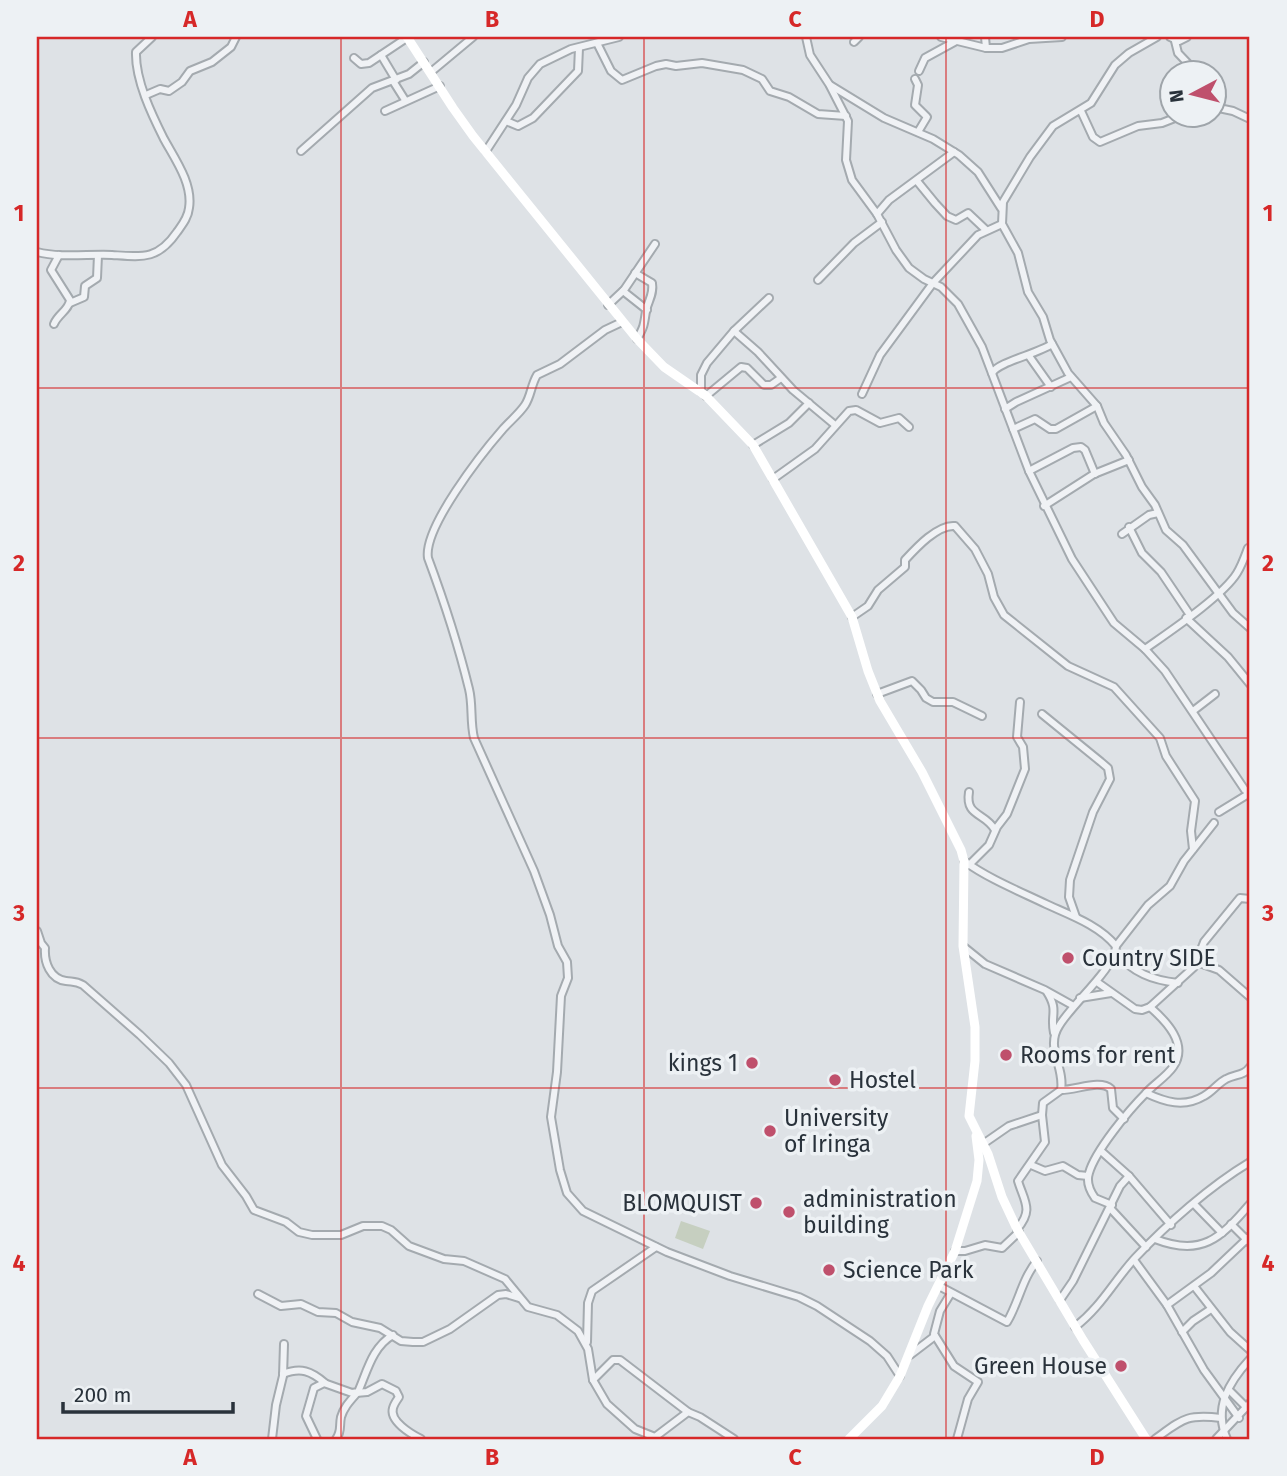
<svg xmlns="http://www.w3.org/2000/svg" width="1287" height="1476" font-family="'Fira Sans',sans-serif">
	<rect width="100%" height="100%" fill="#dee2e6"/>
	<polygon fill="#c6cfc0" points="681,1221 710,1231 703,1249 675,1238"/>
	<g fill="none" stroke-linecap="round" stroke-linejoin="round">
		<defs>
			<g id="street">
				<polyline points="806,37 810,55 829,84 848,121 846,160 852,180 877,214 896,250 909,268 924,279 941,287 958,304 982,347 1029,471 1072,559 1114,623 1145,649 1165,671 1245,790 1250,793"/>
				<polyline points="941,37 986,48 1002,48 1029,39 1062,37"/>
				<polyline points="985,37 986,48"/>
				<polyline points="1157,37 1129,53 1115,65 1091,103 1053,126 1030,157 1003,202 1002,224 1018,253 1028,292 1043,317 1050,340 1068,373 1097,406 1104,423 1126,455 1142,487 1155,505 1166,530 1183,545 1233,613 1250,628"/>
				<polyline points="1170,37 1179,41 1187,37"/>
				<polyline points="1175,41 1178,53 1198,74"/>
				<polyline points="854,42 859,37"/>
				<polyline points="597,43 611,71 622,80 656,66 666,64 676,66 702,63 743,70 762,79 770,91 789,97 818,114 846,116"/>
				<polyline points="381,55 396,80"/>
				<polyline points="354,58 361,64 369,63 408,37"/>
				<polyline points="919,71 925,58 956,41"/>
				<polyline points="431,72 473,37"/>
				<polyline points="915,79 918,85 915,105 927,117 918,132"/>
				<polyline points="393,81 405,100"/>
				<polyline points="830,85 884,118 933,139 959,155 978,172 1001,208"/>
				<polyline points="146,95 160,89 169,91 182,82 190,71 212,62 231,47 236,37"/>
				<polyline points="1214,107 1233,111 1250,119"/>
				<polyline points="385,111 440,86"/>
				<polyline points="1081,111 1093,137 1100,142 1138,126 1162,123 1180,116"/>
				<polyline points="506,121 518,126 533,118 578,71 579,48"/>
				<polyline points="301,151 372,88 409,74 424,62"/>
				<polyline points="486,151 516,105 528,78 540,64 571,49 619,37"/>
				<polyline points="917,181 935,203 947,216 956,220 968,213 986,230"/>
				<polyline points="877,214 889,200 954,152"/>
				<path d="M37,252C61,258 87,254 112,255C142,257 158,260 177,232C182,225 188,218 189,208C193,184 175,159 164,139C152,115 135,80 136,52L152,37"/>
				<path d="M635,273L652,283C654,295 648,300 646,311C644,325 644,327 637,339"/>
				<polyline points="818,280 854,243 882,222"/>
				<polyline points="623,291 647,310"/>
				<polyline points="70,303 84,297 85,286 97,278 98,255"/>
				<polyline points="608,305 624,290 655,244"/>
				<path d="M622,322L605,330L560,364L537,375C531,385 531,396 525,405C519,414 510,421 503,429C482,453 423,528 428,558C444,601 458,644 469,689C473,705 470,721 474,738L534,871L550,915L558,946L567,962L568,978L561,996L557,1072L551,1117L560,1170L567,1193L583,1211L667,1252L730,1276L799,1297L817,1306L870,1341L887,1356L900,1376"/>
				<path d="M54,324C58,314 69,310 70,300L51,270L59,255"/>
				<polyline points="734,331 758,352 793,390 835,425"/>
				<polyline points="1029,356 1051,387"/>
				<path d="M992,373C998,362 1037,354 1052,344"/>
				<polyline points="701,392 701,375 707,363 734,331 769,298"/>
				<polyline points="862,394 880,355 933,283 978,235 1002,224"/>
				<polyline points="706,396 741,367 747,368 764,385 771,385 781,378"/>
				<polyline points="1005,409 1016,402 1071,377"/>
				<polyline points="1013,429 1035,419 1050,429 1056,429 1097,406"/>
				<polyline points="753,445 789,423 809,403"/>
				<polyline points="1029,471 1073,448 1081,447 1085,450 1095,474"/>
				<polyline points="773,479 815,449 849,411 856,410 880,423 899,418 909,427"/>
				<polyline points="1044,506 1094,474 1129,460"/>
				<polyline points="1129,527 1142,553 1161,572 1190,615"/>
				<polyline points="1122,534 1149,515 1158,513"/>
				<path d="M852,617L868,606L878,590L905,567V560C916,548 938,524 955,526L975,549L988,574L994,597L1004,615L1068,666L1114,687L1160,738L1166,756L1195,801L1191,831L1193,849"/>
				<polyline points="1186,618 1228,657 1250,684"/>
				<path d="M1145,649C1169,632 1223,596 1237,573C1242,565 1245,556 1248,548"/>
				<polyline points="877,694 912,681 921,690 926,698 933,702 953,702 982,716"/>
				<polyline points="1193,711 1215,694"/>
				<polyline points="1042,714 1101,762 1108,768 1110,779 1093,812 1070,880 1069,897 1076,917"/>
				<path d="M969,792C965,817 985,812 995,830"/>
				<polyline points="1219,812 1250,793"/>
				<path d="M964,861C989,879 1019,891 1046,904C1070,915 1099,925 1116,946C1116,967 1071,1005 1059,1026C1045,1048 1065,1067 1061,1090L1043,1103L1042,1115L1045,1142L1018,1181C1024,1201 1034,1210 1017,1229"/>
				<polyline points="969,865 989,845 997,827 1007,814 1025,769 1023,747 1017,737 1020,702"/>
				<path d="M37,931L41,943L45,948C44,962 50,979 66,981C74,982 76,981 83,985L140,1035L169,1063L186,1085L222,1165L246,1196L254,1210L286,1222L299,1232L312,1235H341L363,1226H382L391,1230L409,1246L444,1259L464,1261L505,1279L528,1307L557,1315L578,1331L588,1349L593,1380L607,1404L635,1429L655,1437L688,1412L700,1417L734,1439"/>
				<polyline points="1116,946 1148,905 1170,886 1184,861 1214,823"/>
				<polyline points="964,947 985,964 1045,990 1072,1005"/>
				<path d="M1116,952C1133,973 1152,980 1178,983"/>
				<polyline points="1197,962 1219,970 1250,997"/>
				<polyline points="1097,982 1135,1009 1142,1010 1150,1007 1194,967 1204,942 1240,898 1250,899"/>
				<path d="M1047,992C1059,1011 1050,1014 1054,1033"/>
				<polyline points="1080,998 1111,993"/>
				<path d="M1061,1090C1077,1090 1100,1079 1111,1089L1113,1108L1124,1119"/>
				<path d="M1146,1093C1165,1102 1184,1108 1204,1096C1212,1092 1218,1083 1226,1079C1235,1074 1244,1076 1250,1067"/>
				<polyline points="983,1144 1009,1126 1042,1115"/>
				<polyline points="1101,1151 1129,1176 1171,1225"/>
				<polyline points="1031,1165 1045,1171 1063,1166 1078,1175 1088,1176"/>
				<polyline points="1194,1204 1222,1233"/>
				<path d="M1112,1205L1095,1198C1090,1191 1086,1182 1089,1173C1095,1151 1129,1110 1146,1093C1154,1084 1166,1077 1173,1067C1189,1044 1166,1021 1150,1007"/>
				<polyline points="1110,1208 1146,1247"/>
				<polyline points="1231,1224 1250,1243"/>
				<path d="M1155,1239C1201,1257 1220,1239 1250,1204"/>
				<polyline points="955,1251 965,1251 985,1245 1002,1248 1019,1232"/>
				<polyline points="1134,1260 1167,1305 1204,1370 1239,1418"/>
				<path d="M939,1286L1007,1322C1019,1302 1022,1279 1037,1261"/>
				<polyline points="1194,1286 1230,1332 1250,1350"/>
				<polyline points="951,1293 940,1311 934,1334 954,1366 978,1382 968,1399 957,1439"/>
				<polyline points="258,1294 281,1306 301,1304 318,1312 336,1313 352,1322 380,1328 401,1341 413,1342 423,1342 450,1329 498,1295 506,1294 519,1298"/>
				<polyline points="1060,1300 1073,1281 1120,1186 1129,1176"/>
				<polyline points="1167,1305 1211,1273 1250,1236"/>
				<path d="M1075,1327C1101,1307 1114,1281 1135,1258C1167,1224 1210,1186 1250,1162"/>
				<polyline points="1182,1332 1193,1321 1211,1309"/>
				<polyline points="587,1342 588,1303 592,1291 656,1247"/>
				<polyline points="910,1355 935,1336"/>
				<path d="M283,1374C301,1367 311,1371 325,1383"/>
				<polyline points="593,1380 613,1360 620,1360 688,1412"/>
				<polyline points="1229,1390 1247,1408"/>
				<path d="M356,1393L367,1392L382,1384L396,1391L399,1397C397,1400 394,1404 393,1408C389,1421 411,1434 421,1439"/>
				<polyline points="272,1439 276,1405 283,1376 284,1344"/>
				<path d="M317,1439L306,1416L314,1388L324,1383L352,1393L358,1392C367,1372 372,1347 393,1335"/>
				<path d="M336,1439C342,1431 339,1426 341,1417C344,1407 350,1401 357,1393"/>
				<path d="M1155,1439C1183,1419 1186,1414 1221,1418"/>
				<polyline points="1216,1439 1250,1403"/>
				<path d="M1227,1439C1213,1408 1229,1382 1250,1359"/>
			</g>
		</defs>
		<use href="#street" stroke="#a4aaaf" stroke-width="10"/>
		<use href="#street" stroke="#f0f2f5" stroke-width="6"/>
		<g stroke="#fff" stroke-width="9">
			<polyline points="407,37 453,108 473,136 637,339 664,367 706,396 753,445 852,617 868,671 880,701 922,772 961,850 964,861 963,946 975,1027 975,1061 969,1116 988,1154 1002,1197 1017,1229 1083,1340 1146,1439"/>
			<polyline points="849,1439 882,1406 900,1376 928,1306 955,1251 977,1181 979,1160 976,1136"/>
		</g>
	</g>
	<path fill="none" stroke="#d62828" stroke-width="2" stroke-opacity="0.55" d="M341,37V1439M644,37V1439M946,37V1439M37,388H1250M37,738H1250M37,1088H1250"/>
	<g fill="#bf506c" stroke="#edf1f4" stroke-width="2.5">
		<circle cx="1068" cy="958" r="7"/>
		<circle cx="1006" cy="1055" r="7"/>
		<circle cx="752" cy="1063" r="7"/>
		<circle cx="835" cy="1080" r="7"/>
		<circle cx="770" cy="1131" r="7"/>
		<circle cx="756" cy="1203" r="7"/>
		<circle cx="789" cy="1212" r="7"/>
		<circle cx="829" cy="1270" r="7"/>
		<circle cx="1121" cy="1366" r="7"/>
	</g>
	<g text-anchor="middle" stroke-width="7" stroke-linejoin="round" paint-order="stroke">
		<g font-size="23" fill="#29323b" stroke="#edf1f4" text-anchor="start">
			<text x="1082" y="966">Country SIDE</text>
			<text x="1020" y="1063">Rooms for rent</text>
			<text x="738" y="1071" text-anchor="end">kings 1</text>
			<text x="849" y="1088">Hostel</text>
			<text x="784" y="1126">University<tspan x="784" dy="26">of Iringa</tspan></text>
			<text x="803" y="1207">administration<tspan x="803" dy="26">building</tspan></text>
			<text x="742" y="1211" text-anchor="end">BLOMQUIST</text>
			<text x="843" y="1278">Science Park</text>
			<text x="1107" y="1374" text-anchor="end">Green House</text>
		</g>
	</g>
	<rect width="1287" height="1476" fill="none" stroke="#edf1f4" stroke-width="77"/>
	<g transform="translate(1193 94) rotate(263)"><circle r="33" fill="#edf1f4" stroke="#9fa5aa" stroke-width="2"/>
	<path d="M0-5L12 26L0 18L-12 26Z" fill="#bf506c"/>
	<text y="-10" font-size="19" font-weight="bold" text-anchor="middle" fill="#29323b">N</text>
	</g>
	<path d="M63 1402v10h170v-10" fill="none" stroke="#29323b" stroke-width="3.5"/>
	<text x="74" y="1402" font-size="21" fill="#29323b" stroke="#edf1f4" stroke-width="5" paint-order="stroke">200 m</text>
	<rect x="38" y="38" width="1210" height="1400" fill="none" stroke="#d62828" stroke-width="2.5"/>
	<g font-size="23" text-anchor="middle" font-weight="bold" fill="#d62828">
		<text x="190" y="27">A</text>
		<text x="492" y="27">B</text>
		<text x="795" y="27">C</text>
		<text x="1097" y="27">D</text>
		<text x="19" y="221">1</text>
		<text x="1268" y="221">1</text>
		<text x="19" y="571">2</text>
		<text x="1268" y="571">2</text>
		<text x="19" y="921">3</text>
		<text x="1268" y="921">3</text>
		<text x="19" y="1271">4</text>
		<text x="1268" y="1271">4</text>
		<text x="190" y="1465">A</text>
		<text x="492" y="1465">B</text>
		<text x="795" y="1465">C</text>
		<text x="1097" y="1465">D</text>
	</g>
</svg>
